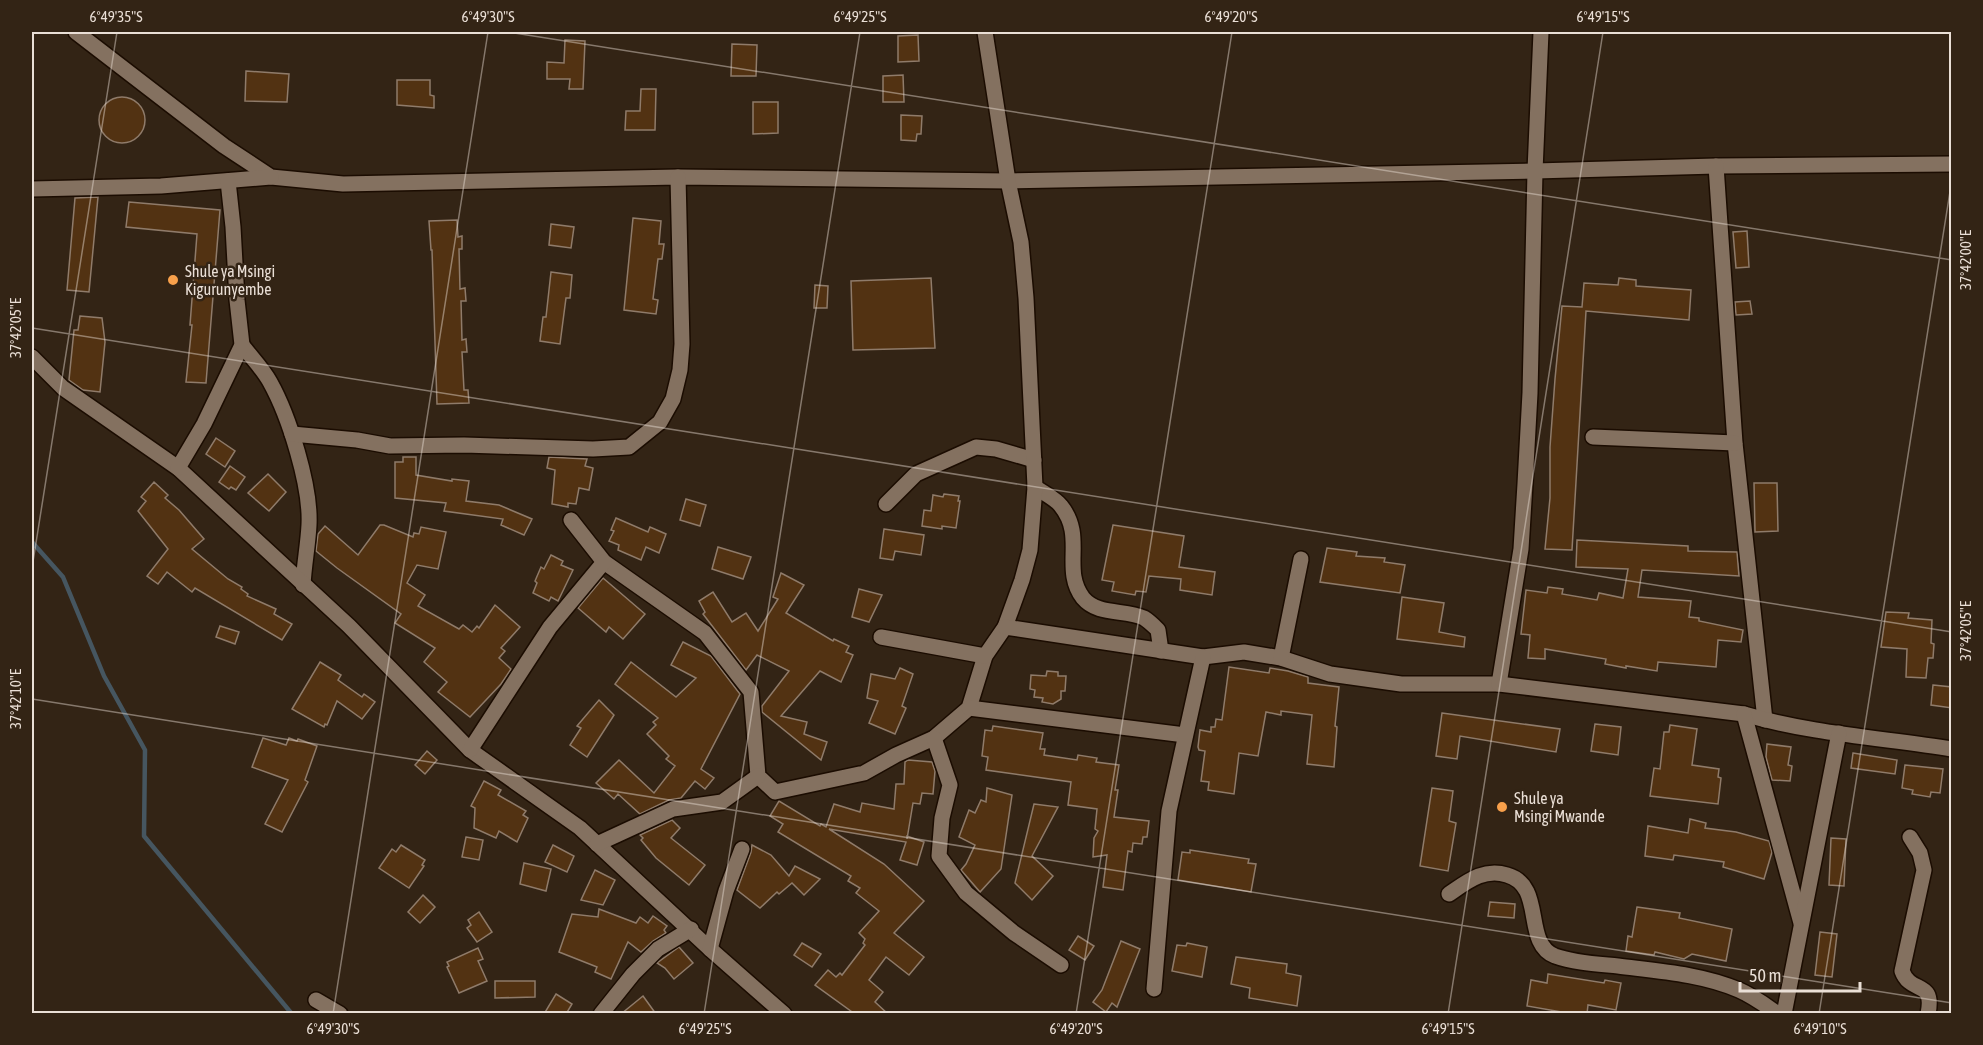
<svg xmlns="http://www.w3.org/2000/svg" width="1983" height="1045" font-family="'Asap Condensed',sans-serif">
	<rect width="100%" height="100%" fill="#332415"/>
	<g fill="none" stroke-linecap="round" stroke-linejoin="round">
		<polyline stroke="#465660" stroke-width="4.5" points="32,542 63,577 104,676 145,750 144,836 292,1014"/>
	</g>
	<g fill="#523212" stroke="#8f7b6a" stroke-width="1.5">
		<polygon points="918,35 919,61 898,62 898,36"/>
		<polygon points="565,40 585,41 583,89 569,89 570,79 547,79 547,62 564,63"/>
		<polygon points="732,44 757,45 756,76 731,76"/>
		<polygon points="246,71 289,74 287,102 245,101"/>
		<polygon points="903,75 904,102 883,102 883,76"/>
		<polygon points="397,80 430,80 430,95 434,96 434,108 397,105"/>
		<polygon points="641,89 656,89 655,130 625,130 626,111 640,111"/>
		<circle cx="122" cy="120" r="23"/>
		<polygon points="753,102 778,102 778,133 753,134"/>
		<polygon points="901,115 922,116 921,134 917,134 916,141 901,140"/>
		<polygon points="98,197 89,292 67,290 75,198"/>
		<polygon points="129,202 220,210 206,383 186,382 192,325 190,325 197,234 126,227"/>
		<polygon points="633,218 661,221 659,244 664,244 662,259 658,259 653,299 658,300 656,314 624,310"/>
		<polygon points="457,220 458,237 462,236 462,249 459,249 460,289 465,288 466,301 461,301 462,340 466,339 467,352 462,352 464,390 468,390 469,403 437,404 432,250 431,250 429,221"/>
		<polygon points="551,224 574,227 571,248 549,245"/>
		<polygon points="1747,231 1749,267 1736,268 1733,232"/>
		<polygon points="551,272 572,275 570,298 566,298 560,344 540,341 543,317 546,317"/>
		<polygon points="931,278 935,348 853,350 851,281"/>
		<polygon points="1619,278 1636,280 1636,286 1691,290 1689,320 1586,311 1572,550 1545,549 1550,498 1550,447 1555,379 1562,306 1582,307 1584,283 1618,285"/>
		<polygon points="815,285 828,286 827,308 814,308"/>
		<polygon points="1750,301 1752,314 1736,315 1735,302"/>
		<polygon points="80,316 102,318 105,342 100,392 83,390 69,380 74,330 78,330"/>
		<polygon points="216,438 235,451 225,467 206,454"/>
		<polygon points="403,457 416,457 416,475 452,481 452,479 469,481 466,501 499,505 532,519 524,535 501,525 503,519 444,511 446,503 395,498 395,462 403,462"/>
		<polygon points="549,457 587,459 585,466 593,468 589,490 579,488 576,504 568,503 568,507 552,504 555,470 547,468"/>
		<polygon points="230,466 245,477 236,490 231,487 229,489 219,482"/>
		<polygon points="268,474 286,492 269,511 248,493"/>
		<polygon points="154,482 168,495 165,498 179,510 204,539 192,549 228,579 242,587 241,589 248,594 247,596 276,609 274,614 292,624 282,640 195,588 192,592 167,572 158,584 147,576 168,549 138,511 146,501 141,497"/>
		<polygon points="1754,483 1777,483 1778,531 1755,532"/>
		<polygon points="944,494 959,496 958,501 960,501 956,528 942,526 942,529 922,526 924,510 931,511 933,495 943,497"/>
		<polygon points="686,499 706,505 700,526 680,520"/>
		<polygon points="616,518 648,532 650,527 666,534 659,553 646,547 641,560 618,550 619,545 609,541 614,531 611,530"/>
		<polygon points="380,525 384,525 413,537 414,533 419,534 421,527 446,532 438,569 417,565 407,583 425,595 418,606 459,629 463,625 472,632 477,626 479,628 495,605 520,627 501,648 505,651 499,658 511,669 501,684 470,717 438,692 447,682 424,662 435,648 395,623 401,614 337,568 316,551 318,534 325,526 358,555"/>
		<polygon points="1113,525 1184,536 1179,567 1215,572 1212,595 1180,590 1181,579 1149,576 1146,592 1136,591 1135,595 1112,591 1114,582 1102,580"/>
		<polygon points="884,529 924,535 921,555 895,551 893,560 880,558"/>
		<polygon points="1577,540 1688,546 1688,551 1737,552 1739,576 1642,570 1638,597 1691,601 1689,617 1699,618 1699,621 1743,630 1741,642 1718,640 1716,667 1658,662 1657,671 1626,666 1626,668 1605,664 1606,659 1545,649 1545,659 1528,658 1530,635 1521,634 1526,590 1547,593 1548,587 1563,589 1562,594 1597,600 1599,593 1623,598 1628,569 1576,567"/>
		<polygon points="718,547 751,557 743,579 712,569"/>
		<polygon points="1327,548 1357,552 1356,556 1385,558 1384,562 1405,565 1400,593 1320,582"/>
		<polygon points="551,555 563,561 561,565 573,570 558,601 551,597 549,601 533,593 537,583 535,581 541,567 544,569"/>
		<polygon points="781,573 804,585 786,613 833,641 834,639 849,646 846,652 853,655 841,682 820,671 781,716 807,722 804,734 827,742 821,760 762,712 762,706 789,671 757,655 746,670 703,614 705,612 699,601 713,592 732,622 746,613 758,631 778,599 773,597"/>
		<polygon points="603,578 645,614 623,639 609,627 606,632 578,608"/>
		<polygon points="859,589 882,595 869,622 852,617"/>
		<polygon points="1402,597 1444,603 1439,632 1465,637 1464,647 1397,639"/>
		<polygon points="1886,612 1909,613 1908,618 1932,620 1931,643 1934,644 1933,658 1928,658 1926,678 1906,677 1907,649 1881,647"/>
		<polygon points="220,626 239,632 235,644 216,637"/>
		<polygon points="683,642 711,656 740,694 701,769 714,778 705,789 695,781 681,798 669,800 640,814 618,794 614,799 596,783 619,760 654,793 675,766 666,759 669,756 647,734 656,725 653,722 658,718 615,684 631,662 676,697 696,678 671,665"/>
		<polygon points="320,662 341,675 338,680 362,697 364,694 375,702 362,719 337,701 327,725 325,724 324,727 292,709"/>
		<polygon points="1229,667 1269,673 1270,668 1288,671 1308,677 1308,683 1339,687 1335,726 1337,727 1334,767 1307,764 1312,715 1281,711 1281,715 1266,712 1258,756 1239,753 1234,794 1208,790 1209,782 1201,781 1205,751 1199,750 1198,747 1200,730 1211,732 1211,727 1215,727 1216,719 1222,720"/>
		<polygon points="900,668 913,674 902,706 906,708 895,734 869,723 878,701 867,698 871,674 895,679"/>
		<polygon points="1047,671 1058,672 1058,676 1066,676 1065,691 1061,691 1061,699 1053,704 1042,702 1043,698 1034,697 1035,690 1030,689 1031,675 1046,676"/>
		<polygon points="1933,685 1952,687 1952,708 1931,705"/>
		<polygon points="599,700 614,715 587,757 570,745 581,728 577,726"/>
		<polygon points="1442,713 1560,729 1556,752 1460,736 1457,759 1436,756"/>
		<polygon points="1595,724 1621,727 1618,755 1591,751"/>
		<polygon points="1670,725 1697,729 1692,765 1719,769 1718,777 1721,778 1718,804 1650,796 1654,768 1660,769 1664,732 1669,732"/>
		<polygon points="993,726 1043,733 1040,749 1045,749 1044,755 1077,760 1078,755 1097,758 1096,762 1119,765 1115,790 1118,790 1114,817 1149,821 1147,837 1143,837 1142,844 1133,843 1132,852 1128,851 1123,890 1103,887 1107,855 1093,857 1094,838 1098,831 1095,829 1097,809 1068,805 1071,782 986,770 988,757 982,756 985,730 992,731"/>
		<polygon points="263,738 286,745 289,738 297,741 298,739 317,746 305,780 308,782 282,832 265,824 288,780 252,767"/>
		<polygon points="1767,744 1791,747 1788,765 1792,766 1790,781 1772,780 1766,757"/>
		<polygon points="427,751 437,760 425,774 415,765"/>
		<polygon points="1853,753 1897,760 1895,774 1851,768"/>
		<polygon points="908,760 932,762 935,771 933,794 922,793 920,804 913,803 907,839 907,836 924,842 917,865 900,860 906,842 829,829 884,864 924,901 894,933 924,957 909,975 886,957 869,980 883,992 875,1002 888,1014 855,1014 815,985 828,970 836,977 840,973 842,975 865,945 863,943 865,939 859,933 879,911 856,893 860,888 848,881 851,876 778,832 783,824 770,816 779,801 820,826 821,824 826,827 834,804 860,812 862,803 894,809 896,784 904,784 905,762"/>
		<polygon points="1905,765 1943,769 1940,793 1931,792 1930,797 1912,794 1913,790 1902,788"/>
		<polygon points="484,781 501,790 498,795 526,811 523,815 528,818 517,842 499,831 496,838 474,828 475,808 471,806"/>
		<polygon points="987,788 1012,795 1001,869 980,892 961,870 966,864 975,845 959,837 969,810 975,813 981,800 986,802"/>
		<polygon points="1432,788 1453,791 1449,821 1456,823 1448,871 1420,866"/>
		<polygon points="1034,804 1058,807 1032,856 1053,876 1032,900 1015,883"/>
		<polygon points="1690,819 1706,823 1705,828 1736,832 1769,841 1772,852 1764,879 1723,867 1724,862 1674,855 1673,860 1645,856 1648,826 1688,833"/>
		<polygon points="672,820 680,828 671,838 705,865 689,885 656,858 641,840 643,838 640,835"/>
		<polygon points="466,837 483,840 479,860 462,857"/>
		<polygon points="1831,838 1846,839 1844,886 1829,885"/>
		<polygon points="401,845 425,860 422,865 424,866 409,888 379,868 392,849 396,852"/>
		<polygon points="553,845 574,856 567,872 545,862"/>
		<polygon points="752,845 771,855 789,876 795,866 820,879 804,895 792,883 779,894 777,892 760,908 737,890 751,852"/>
		<polygon points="1190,850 1249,859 1248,863 1256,864 1251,892 1178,880 1182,852 1190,853"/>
		<polygon points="524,863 551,869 546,891 520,884"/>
		<polygon points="595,870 615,880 603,905 581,900"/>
		<polygon points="423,895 435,907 420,923 408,912"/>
		<polygon points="1490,902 1515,904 1514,918 1488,916"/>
		<polygon points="1637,907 1680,913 1679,918 1732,929 1726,961 1692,954 1684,959 1655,952 1654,955 1626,951 1628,936 1632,937"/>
		<polygon points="599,909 636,923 640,917 648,923 653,916 667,926 664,930 666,933 653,941 641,952 628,942 611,979 595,972 597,967 559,952 572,914 598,917"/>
		<polygon points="479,912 492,932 477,942 467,928 471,925 468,920"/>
		<polygon points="1820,932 1837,934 1832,977 1815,975"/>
		<polygon points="1078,936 1094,946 1085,960 1069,950"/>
		<polygon points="1121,941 1140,949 1117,1007 1112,1003 1106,1012 1093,1002 1102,990"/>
		<polygon points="802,943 821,954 812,967 794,955"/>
		<polygon points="1187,943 1207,947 1202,977 1172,971 1177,945 1186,946"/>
		<polygon points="679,947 693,963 674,979 665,968 657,963"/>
		<polygon points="478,948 483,959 478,961 487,981 459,993 447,967 449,966 447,962"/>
		<polygon points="1236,957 1287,964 1286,973 1301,976 1297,1006 1249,998 1250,988 1231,984"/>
		<polygon points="1548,974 1604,983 1605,980 1621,983 1616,1010 1588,1005 1587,1014 1573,1014 1527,1006 1531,980 1547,983"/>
		<polygon points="495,981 535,981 535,997 495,998"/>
		<polygon points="556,994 572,1004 566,1014 544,1014"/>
		<polygon points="643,996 656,1014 621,1014"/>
	</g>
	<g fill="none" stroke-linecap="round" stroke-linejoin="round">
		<defs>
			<g id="minor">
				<polyline points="76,32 224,146 271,177 343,184 678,177 1008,181 1535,171 1716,166 1952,164"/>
				<polyline points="1716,166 1735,443 1765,720"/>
				<polyline points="32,189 161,186 271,177"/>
				<path d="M242,345C251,357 263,369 270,382C289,416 311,486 309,525C308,545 304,565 303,585"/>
				<polyline points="32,357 63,388 178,468 349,626 470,750 580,828 710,949 784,1014"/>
				<polyline points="292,434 357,440 390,446 464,445 593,449 629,447 660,422 673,399 680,370 682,344 678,177"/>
				<polyline points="1593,437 1735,443"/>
				<polyline points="178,468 204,424 242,345 237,300 233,227 228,181"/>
				<path d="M1035,487C1043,493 1055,498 1061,506C1086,537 1061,569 1083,598C1098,616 1125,609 1144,618C1149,621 1154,626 1158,630L1161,651"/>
				<polyline points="886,504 916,474 976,447 996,449 1034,460"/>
				<polyline points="571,520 604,562 705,633 751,692 758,776 775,792 864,773 896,755 934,738 969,708 985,656 1005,627 1022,580 1030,550 1035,487 1026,298 1021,242 1008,181 985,32"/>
				<path d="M1005,627L1203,657L1244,652L1281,658L1330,674L1401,684H1499L1744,714C1811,734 1883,738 1952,749"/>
				<polyline points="881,637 985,656"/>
				<polyline points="1281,658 1301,559"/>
				<polyline points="1499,684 1521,549 1525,484 1530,393 1535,171 1541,32"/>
				<polyline points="969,708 1185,735"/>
				<polyline points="1744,714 1801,923"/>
				<polyline points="934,738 950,785 942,818 939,856 966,893 1014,933 1061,965"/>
				<polyline points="470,750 550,627 604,562"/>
				<path d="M1910,837L1920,853L1924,870L1902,971C1911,995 1935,979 1928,1014"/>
				<polyline points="597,844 673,809 722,802 758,776"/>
				<path d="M1449,894C1468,881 1484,868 1507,875C1546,886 1522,943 1555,956C1575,963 1598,964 1618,966C1658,971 1702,974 1739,990C1753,996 1765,1005 1778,1014"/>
				<polyline points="710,949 726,891 742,849"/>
				<polyline points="1154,989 1169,811 1203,657"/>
				<polyline points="316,1000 340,1014"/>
				<polyline points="601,1014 633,974 658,949 691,929"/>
				<polyline points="1784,1014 1839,733"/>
			</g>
		</defs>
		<use href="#minor" stroke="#1b0c01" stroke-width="18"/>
		<use href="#minor" stroke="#847160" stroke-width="15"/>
	</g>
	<path fill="none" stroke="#eadfd6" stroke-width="1.5" stroke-opacity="0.45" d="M508,32L1952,260M32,328L1952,632M32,568L117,32M32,699L1952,1003M333,1014L488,32M704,1014L860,32M1076,1014L1232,32M1448,1014L1603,32M1819,1014L1952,179"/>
	<g fill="#f8a04b" stroke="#332415" stroke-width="2">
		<circle cx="173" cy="280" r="6"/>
		<circle cx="1502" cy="807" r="6"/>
	</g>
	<g text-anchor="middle" stroke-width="5" stroke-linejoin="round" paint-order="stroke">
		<g font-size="16" fill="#eadfd6" stroke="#332415" text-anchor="start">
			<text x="185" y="277">Shule ya Msingi<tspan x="185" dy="18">Kigurunyembe</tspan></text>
			<text x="1514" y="804">Shule ya<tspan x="1514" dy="18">Msingi Mwande</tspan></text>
		</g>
	</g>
	<rect width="1983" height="1045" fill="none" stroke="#332415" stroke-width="66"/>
	<path d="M1740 982v9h120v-9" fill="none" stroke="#eadfd6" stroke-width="3"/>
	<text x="1749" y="982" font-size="18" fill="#eadfd6" stroke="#332415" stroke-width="4.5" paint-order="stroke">50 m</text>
	<rect x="33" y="33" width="1917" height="979" fill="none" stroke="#eadfd6" stroke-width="2"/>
	<g font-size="15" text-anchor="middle" fill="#eadfd6">
		<text x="116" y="22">6°49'35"S</text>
		<text x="488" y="22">6°49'30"S</text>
		<text x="860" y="22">6°49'25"S</text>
		<text x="1231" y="22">6°49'20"S</text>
		<text x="1603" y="22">6°49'15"S</text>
		<text transform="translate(1966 260) rotate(-90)" y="5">37°42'00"E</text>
		<text transform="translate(16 328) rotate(-90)" y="5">37°42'05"E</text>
		<text transform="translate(1966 631) rotate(-90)" y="5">37°42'05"E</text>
		<text transform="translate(16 699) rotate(-90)" y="5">37°42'10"E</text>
		<text x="333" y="1034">6°49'30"S</text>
		<text x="705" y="1034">6°49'25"S</text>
		<text x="1076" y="1034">6°49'20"S</text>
		<text x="1448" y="1034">6°49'15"S</text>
		<text x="1820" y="1034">6°49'10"S</text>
	</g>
</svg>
